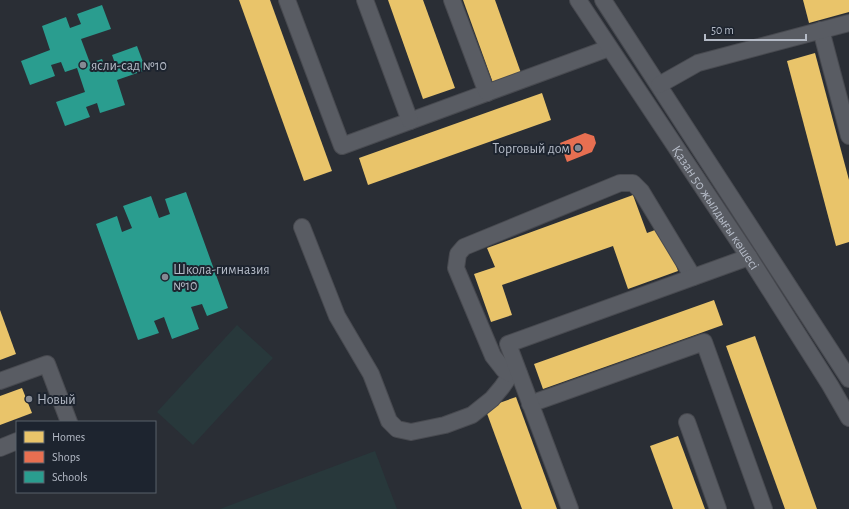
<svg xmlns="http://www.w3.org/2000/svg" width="849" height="509" font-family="'Alegreya Sans',sans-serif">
	<rect width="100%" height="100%" fill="#2a2e35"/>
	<g fill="#28383b">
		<polygon points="237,325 273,358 193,445 157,412"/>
		<polygon points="375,451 397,509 220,509"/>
	</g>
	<g fill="#e9c46a">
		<polygon points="239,0 270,0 332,171 304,181"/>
		<polygon points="388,0 423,0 455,88 423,99"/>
		<polygon points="463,0 495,0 521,73 493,83"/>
		<polygon points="803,0 849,0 849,12 809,23"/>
		<polygon points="815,53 849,180 849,242 836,246 787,61"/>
		<polygon points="542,93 551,120 368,185 359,158"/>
		<polygon points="633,195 647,233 663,227 678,271 628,289 613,246 502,285 512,315 491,322 474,274 495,267 487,248"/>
		<polygon points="714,300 723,325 543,389 534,364"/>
		<polygon points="0,310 16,354 0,360"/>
		<polygon points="755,336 817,509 785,509 726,346"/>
		<polygon points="22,388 32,413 0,425 0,396"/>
		<polygon points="516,397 557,509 522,509 485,408"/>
		<polygon points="678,436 705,509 673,509 650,446"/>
	</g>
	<polygon fill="#e76f51" points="585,133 594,136 596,143 592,152 567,162 560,143"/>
	<g fill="#2a9d8f">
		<polygon points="102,5 111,29 81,39 90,63 102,59 106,69 116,66 112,55 137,46 146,70 117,80 125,105 100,113 97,103 86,107 90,117 65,126 56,102 85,92 77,68 65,72 61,62 51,65 55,76 30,85 21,61 50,50 42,26 66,17 70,28 81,24 77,14"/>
		<polygon points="186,192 228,308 207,316 202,304 191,307 199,329 172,339 164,317 154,321 159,333 138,340 96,224 117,216 122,232 132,228 123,206 151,196 159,218 170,214 165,199"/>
	</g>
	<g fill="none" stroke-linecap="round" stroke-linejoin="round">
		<defs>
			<g id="minor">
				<polyline points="287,0 342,146 609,48"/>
				<polyline points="365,0 410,121"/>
				<polyline points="452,0 487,93"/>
				<path id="s1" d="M578,0L749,257L830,385L849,418"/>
				<polyline points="603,0 849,379"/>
				<polyline points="821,30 849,136"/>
				<polyline points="659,85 698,63 849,23"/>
				<polyline points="302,227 337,316 371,374 389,421 397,429 411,432 445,425 472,415 492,399 502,387 511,374"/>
				<polyline points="519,374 511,374 504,370 493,356 456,268 458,254 464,247 620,183 633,183 641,191 693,277"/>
				<polyline points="0,381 47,364 69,422"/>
				<polyline points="530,404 704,342 764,509"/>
				<polyline points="687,422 718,509"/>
				<polyline points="0,448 17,441"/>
				<polyline points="570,509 508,344 749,257"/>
			</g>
		</defs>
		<use href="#minor" stroke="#484a50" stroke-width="18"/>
		<use href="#minor" stroke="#595c63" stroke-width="16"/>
	</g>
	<g fill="#848993" stroke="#1d242f" stroke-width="1.5">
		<circle cx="83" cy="65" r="4"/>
		<circle cx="578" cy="148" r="4"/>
		<circle cx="165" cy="277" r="4"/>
		<circle cx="29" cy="399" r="4"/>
	</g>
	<g text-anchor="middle" stroke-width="4" stroke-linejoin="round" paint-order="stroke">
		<g font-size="14" fill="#b4bac6" stroke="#1d242f" text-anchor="start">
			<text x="91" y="70">ясли-сад №10</text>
			<text x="570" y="153" text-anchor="end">Торговый дом</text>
			<text x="173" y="274">Школа-гимназия<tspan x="173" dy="16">№10</tspan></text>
			<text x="37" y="404">Новый</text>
		</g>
		<g font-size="14" fill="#b4bac6" stroke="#1d242f">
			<text dy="5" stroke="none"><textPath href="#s1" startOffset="249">Қазан 50 жылдығы көшесі</textPath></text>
		</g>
	</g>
	<rect x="16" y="421" width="140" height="72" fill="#1d242f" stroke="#59606b"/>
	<rect x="24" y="431" width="20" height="12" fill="#e9c46a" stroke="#59606b"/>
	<text x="52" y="441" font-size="12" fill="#b4bac6">Homes</text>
	<rect x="24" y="451" width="20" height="12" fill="#e76f51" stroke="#59606b"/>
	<text x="52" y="461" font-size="12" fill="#b4bac6">Shops</text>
	<rect x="24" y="471" width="20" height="12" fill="#2a9d8f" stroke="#59606b"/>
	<text x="52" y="481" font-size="12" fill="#b4bac6">Schools</text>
	<path d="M705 34v6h101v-6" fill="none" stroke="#b4bac6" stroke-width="2"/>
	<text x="711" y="34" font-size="12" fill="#b4bac6" stroke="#1d242f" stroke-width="3" paint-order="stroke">50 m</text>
</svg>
